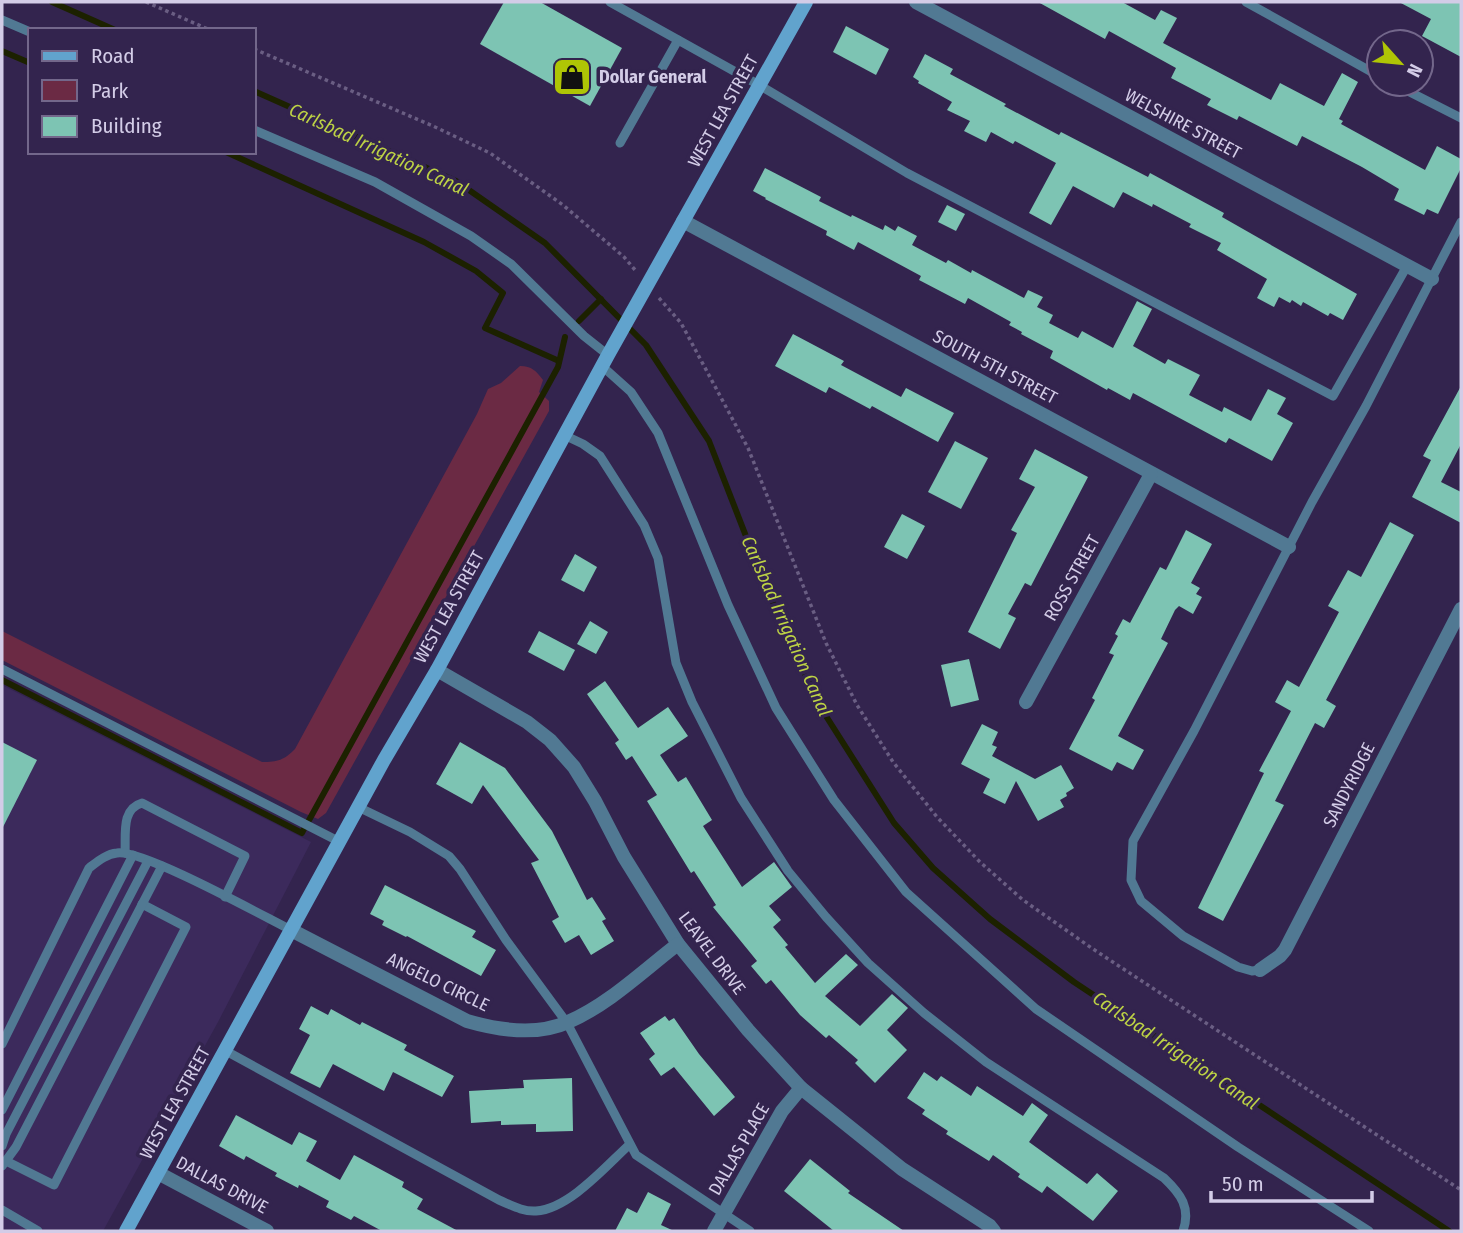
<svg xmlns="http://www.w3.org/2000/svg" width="1463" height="1233" font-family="'Fira Sans Condensed',sans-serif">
	<rect width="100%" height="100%" fill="#33244e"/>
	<polygon fill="#3c2a5c" points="2,685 311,842 218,1022 103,1231 2,1231"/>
	<path fill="#6b2a44" d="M520,366C532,366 536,371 543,380L539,392L549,401V411L326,813L318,819L301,812L2,660V631L262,762C278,762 284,760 295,749L477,414L488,389L501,383Z"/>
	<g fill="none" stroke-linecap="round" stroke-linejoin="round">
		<g stroke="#1c2100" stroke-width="6">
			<polyline points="52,2 115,30"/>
			<polyline points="2,51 30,63"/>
			<polyline points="254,91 456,181 545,243 646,345 709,441 763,580 819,705 894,823 933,868 990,919 1074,982 1449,1231"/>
			<polyline points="226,152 424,242 476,271 503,293 485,328 559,361"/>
			<polyline points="579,321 601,299"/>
			<polyline points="2,680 302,833 304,829"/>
			<polyline points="308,822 558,367 565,337"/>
		</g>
	</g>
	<g fill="#7dc4b3">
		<polygon points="504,2 540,2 622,48 590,106 480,44"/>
		<polygon points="1038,2 1122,2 1155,20 1161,10 1177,18 1163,43 1271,100 1280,83 1324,106 1342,73 1358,82 1339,119 1343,121 1341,124 1425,170 1437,146 1461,159 1461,168 1438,214 1427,209 1424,215 1394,200 1399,189 1362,167 1302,136 1297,146 1239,116 1237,120 1207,105 1211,99 1171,78 1176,68 1109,31 1105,39"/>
		<polygon points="1399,2 1461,2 1461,57 1422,36 1431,19"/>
		<polygon points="846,26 889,49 876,75 833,52"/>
		<polygon points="925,54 953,69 950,74 1006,104 1004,106 1059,135 1061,132 1148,177 1150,173 1224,213 1222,217 1357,294 1343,320 1330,313 1328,316 1303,302 1301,306 1292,300 1290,303 1279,297 1274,307 1257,298 1267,279 1217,250 1221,243 1189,227 1191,224 1153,204 1152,207 1123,192 1114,208 1073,186 1051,225 1029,213 1056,163 1015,141 1013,144 991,132 986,142 964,131 970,121 947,110 952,102 918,83 919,81 913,77"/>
		<polygon points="765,168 821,197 819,201 851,217 852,215 883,230 885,225 895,231 898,226 917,236 912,245 946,263 948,260 971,273 972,270 1024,298 1028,290 1043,297 1037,307 1053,315 1049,323 1078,338 1082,331 1113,348 1137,301 1152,309 1133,346 1165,364 1168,359 1200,375 1189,395 1222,412 1224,407 1251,421 1268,389 1286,398 1277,414 1293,423 1272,461 1229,438 1226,443 1133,393 1130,400 1108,388 1107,390 1050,358 1053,351 1021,334 1022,332 1009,325 1011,322 968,298 965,304 919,280 921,276 858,242 854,250 826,235 827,231 765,199 766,198 753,191"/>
		<polygon points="947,205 965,214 956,231 938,222"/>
		<polygon points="793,334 844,361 841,365 901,397 906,388 954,413 938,442 872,406 870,409 829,387 826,393 775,366"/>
		<polygon points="1461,386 1461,444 1441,482 1461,492 1461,523 1412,497 1431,460 1423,456"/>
		<polygon points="955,441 988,458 961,509 928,492"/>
		<polygon points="1035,449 1088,477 1031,586 1025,583 1008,614 1016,618 1000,649 968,632 1017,533 1011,530 1035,487 1019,479"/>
		<polygon points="902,514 925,526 907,559 884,547"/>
		<polygon points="1390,522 1414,535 1326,700 1336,706 1324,728 1315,723 1275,801 1284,805 1223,921 1198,908 1264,773 1259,771 1291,711 1275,702 1287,680 1299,687 1339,612 1328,606 1348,570 1361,577"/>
		<polygon points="1186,530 1212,544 1191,583 1200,588 1196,594 1202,597 1193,614 1179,606 1175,610 1161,639 1168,643 1118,736 1144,750 1133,770 1117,762 1112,771 1069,749 1095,700 1092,698 1114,655 1109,653 1118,636 1115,634 1123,619 1130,623 1160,567 1166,570"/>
		<polygon points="575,554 597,567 584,592 561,580"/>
		<polygon points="590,621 608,632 596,654 577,644"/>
		<polygon points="539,631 575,650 564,671 528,652"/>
		<polygon points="969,659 979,700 951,707 941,665"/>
		<polygon points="605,681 638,728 668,707 688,736 660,755 678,782 686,777 712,820 703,826 742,887 774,862 792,887 769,906 781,920 773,927 788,945 785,947 815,983 846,954 858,965 825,996 860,1026 892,994 908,1008 887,1030 907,1050 875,1083 855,1063 858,1060 829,1035 826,1038 800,1015 771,980 766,984 751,966 757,961 713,907 716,905 694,871 691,873 647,801 657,795 632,756 626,760 615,743 619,740 587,694"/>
		<polygon points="982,724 998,732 992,745 997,747 992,756 1035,779 1061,765 1074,788 1066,793 1067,796 1060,800 1064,807 1038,821 1016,781 1005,804 983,793 990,779 961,764"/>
		<polygon points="2,742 37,760 2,829"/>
		<polygon points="460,742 505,768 552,831 587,900 592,897 606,919 602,921 614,941 591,955 579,935 565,943 552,921 559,917 531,863 539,860 483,785 472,804 436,784"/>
		<polygon points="385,885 476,931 472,937 496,950 481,976 407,936 406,937 382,925 384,921 370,914"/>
		<polygon points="311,1006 328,1015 331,1009 360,1025 362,1022 407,1045 404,1050 454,1076 442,1097 393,1072 384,1091 333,1064 320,1088 290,1073 310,1035 299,1029"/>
		<polygon points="665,1016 669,1021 674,1018 699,1054 735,1097 714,1116 674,1067 661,1076 649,1059 655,1054 640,1033"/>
		<polygon points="924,1072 937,1081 941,1076 971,1096 977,1086 1023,1116 1032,1103 1048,1115 1029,1142 1087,1184 1097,1173 1118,1191 1093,1221 1047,1186 1042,1193 1018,1177 1020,1174 993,1155 989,1161 946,1134 948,1131 922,1114 925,1110 907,1098"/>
		<polygon points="572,1078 573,1131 536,1132 536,1124 501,1125 501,1121 471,1123 469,1091 524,1088 523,1080"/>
		<polygon points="236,1115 292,1145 299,1132 317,1141 306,1161 340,1180 354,1155 404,1182 402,1187 423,1199 417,1209 458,1231 382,1231 354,1216 351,1220 326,1207 329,1201 299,1185 298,1188 275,1176 277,1173 246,1156 244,1160 219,1146"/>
		<polygon points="810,1159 850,1191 848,1193 904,1231 834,1231 784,1191"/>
		<polygon points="648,1192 671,1204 661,1225 674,1231 615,1231 627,1208 637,1213"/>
	</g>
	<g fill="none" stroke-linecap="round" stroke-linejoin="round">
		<g stroke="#6a5e83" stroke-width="3.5" stroke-dasharray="3.5 3.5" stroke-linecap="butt">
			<polyline points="146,2 210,30"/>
			<polyline points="254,49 433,126 490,153 563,205 624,257 636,271"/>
			<polyline points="659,298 681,323 748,448 826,643 857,705 893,762 937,817 980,862 1023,900 1093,949 1461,1190"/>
		</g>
		<g stroke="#517993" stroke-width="9">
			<polyline points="610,2 759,85 907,173 1333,396 1407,266"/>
			<polyline points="1246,2 1379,76"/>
			<polyline points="2,20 30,32"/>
			<polyline points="1394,84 1461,118"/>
			<polyline points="254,130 375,182 471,236 511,264 584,336 608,355"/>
			<polyline points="620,143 678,40"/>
			<polyline points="602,366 631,392 658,433 728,605 776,708 834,800 906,892 1036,1009 1238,1147 1369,1231"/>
			<path d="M564,435L583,444L600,456L644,525L658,558L676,663L692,702L741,798L788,871L826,917L868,963L924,1013L986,1062L1164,1178C1181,1194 1191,1208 1183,1231"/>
			<polyline points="2,669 340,842"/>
			<polyline points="358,807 410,832 449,856 460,869 506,940 567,1023 636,1155 750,1231"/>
			<path d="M125,853C126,834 121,809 142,803L245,856L225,897"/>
			<polyline points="1260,970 1252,971 1238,967 1183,936 1141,901 1131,880 1133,841 1194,731 1312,502 1366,406 1461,222"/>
			<path d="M2,1044L89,868C97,862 106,854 117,853C142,849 261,915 291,930"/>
			<path d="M226,1051L499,1200C511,1205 523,1212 536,1211C569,1209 606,1166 629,1145"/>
			<polyline points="2,1110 133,855"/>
			<polyline points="2,1146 6,1134 148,861"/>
			<polyline points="6,1161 54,1185 186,927 142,904"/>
			<polyline points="2,1166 16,1147 162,866"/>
			<polyline points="2,1210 38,1231"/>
		</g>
		<g stroke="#517993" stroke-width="14">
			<polyline points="916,2 1432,279"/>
			<polyline points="683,221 1289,547"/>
			<polyline points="437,670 527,722 550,740 574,767 595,801 624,857 678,944 748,1030 801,1088 902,1169 990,1226 994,1231"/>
			<polyline points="1026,702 1151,474"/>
			<path d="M291,930L467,1021C498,1030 537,1036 568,1022C608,1005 644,970 678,944"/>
			<polyline points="1260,970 1280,956 1285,950 1461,609"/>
			<polyline points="158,1173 267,1231"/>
			<polyline points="714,1231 782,1111 801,1088"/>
		</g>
		<polyline stroke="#61a3cd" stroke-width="14" points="126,1231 384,760 437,670 608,355 806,2"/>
	</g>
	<defs>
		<symbol id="shop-square" viewBox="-11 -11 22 22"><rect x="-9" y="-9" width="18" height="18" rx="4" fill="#afc505" stroke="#33244e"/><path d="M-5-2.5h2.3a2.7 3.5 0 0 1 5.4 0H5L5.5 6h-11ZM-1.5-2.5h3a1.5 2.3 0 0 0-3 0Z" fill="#111"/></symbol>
	</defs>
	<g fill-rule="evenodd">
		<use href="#shop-square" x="550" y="55" width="44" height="44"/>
	</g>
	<g text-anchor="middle" stroke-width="7" stroke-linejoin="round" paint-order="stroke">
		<g font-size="18" font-weight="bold" fill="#d3cce7" stroke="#33244e" text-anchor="start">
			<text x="599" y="83">Dollar General</text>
		</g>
		<g font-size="18" fill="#d3cce7" stroke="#33244e">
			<text transform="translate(723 111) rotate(-61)" y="6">WEST LEA STREET</text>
			<text transform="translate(1183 124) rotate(28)" y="6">WELSHIRE STREET</text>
			<text transform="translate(995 367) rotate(28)" y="6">SOUTH 5TH STREET</text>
			<text transform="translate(1072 578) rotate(-61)" y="6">ROSS STREET</text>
			<text transform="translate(449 607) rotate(-61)" y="6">WEST LEA STREET</text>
			<text transform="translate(1349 785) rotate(-63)" y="6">SANDYRIDGE</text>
			<text transform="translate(712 953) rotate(53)" y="6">LEAVEL DRIVE</text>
			<text transform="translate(438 982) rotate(26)" y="6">ANGELO CIRCLE</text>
			<text transform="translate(175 1103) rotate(-61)" y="6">WEST LEA STREET</text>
			<text transform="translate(739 1149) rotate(-60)" y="6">DALLAS PLACE</text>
			<text transform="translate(222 1185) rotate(28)" y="6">DALLAS DRIVE</text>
		</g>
		<g font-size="19" font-style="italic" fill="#bdd245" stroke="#33244e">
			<text transform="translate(379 149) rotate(25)" y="7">Carlsbad Irrigation Canal</text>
			<text transform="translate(787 626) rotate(66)" y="7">Carlsbad Irrigation Canal</text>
			<text transform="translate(1176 1050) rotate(34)" y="7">Carlsbad Irrigation Canal</text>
		</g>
	</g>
	<rect width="1463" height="1233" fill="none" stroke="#d3cce7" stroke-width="7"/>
	<rect x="28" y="28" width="228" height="126" fill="#33244e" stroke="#73678b" stroke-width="2"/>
	<rect x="42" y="51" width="35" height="10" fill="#61a3cd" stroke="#73678b" stroke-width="2"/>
	<text x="91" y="63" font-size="21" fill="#d3cce7">Road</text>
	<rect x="42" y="80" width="35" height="21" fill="#6b2a44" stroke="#73678b" stroke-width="2"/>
	<text x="91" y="98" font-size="21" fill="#d3cce7">Park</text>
	<rect x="42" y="116" width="35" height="21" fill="#7dc4b3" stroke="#73678b" stroke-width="2"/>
	<text x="91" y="133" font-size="21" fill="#d3cce7">Building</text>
	<g transform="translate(1400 63) rotate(117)"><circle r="33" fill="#33244e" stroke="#73678b" stroke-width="2"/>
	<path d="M0-5L12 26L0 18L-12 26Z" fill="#afc505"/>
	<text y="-10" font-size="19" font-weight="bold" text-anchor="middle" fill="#d3cce7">N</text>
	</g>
	<path d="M1211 1191v10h161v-10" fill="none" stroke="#d3cce7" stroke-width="3.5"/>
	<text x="1222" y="1191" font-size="21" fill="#d3cce7" stroke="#33244e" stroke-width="5" paint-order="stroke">50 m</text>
</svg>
